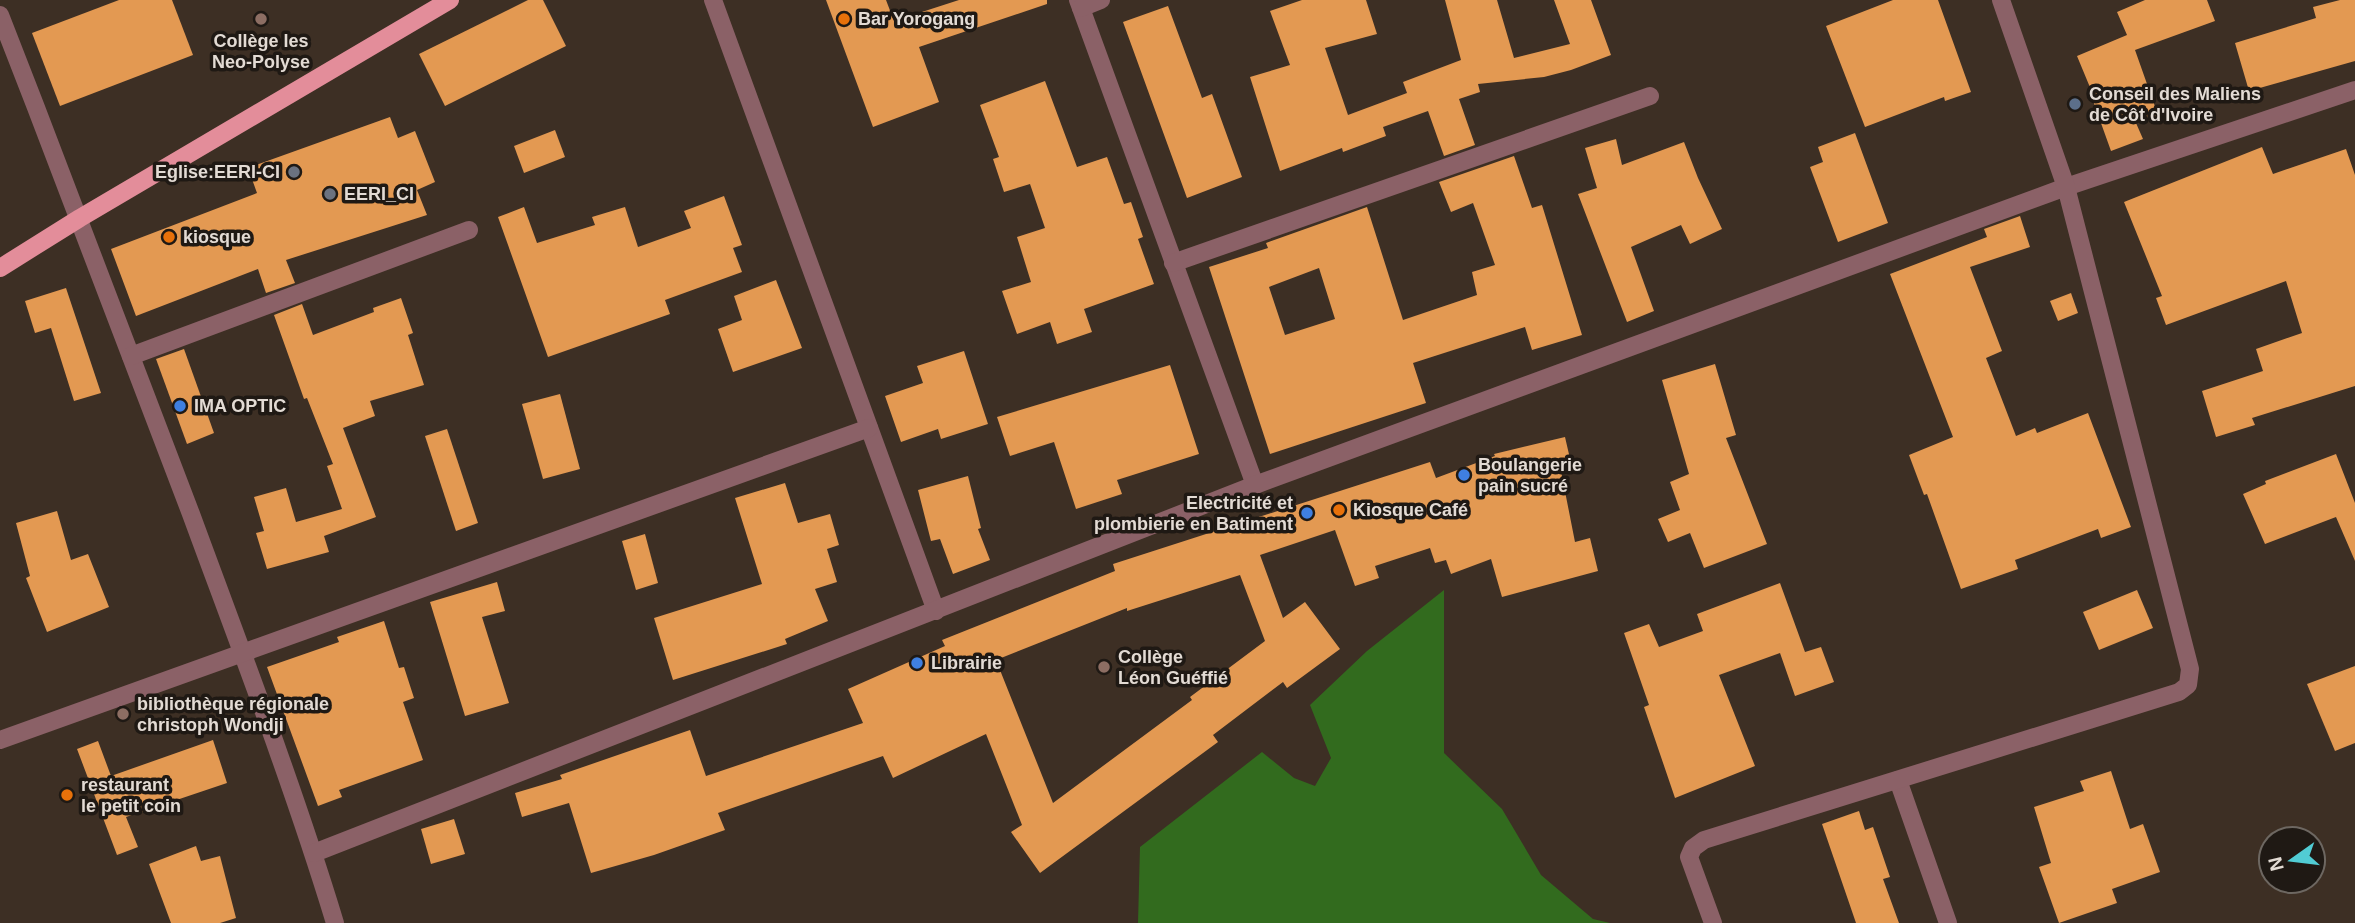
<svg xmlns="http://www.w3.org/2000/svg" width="2355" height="923" font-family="Helvetica,sans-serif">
	<rect width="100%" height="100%" fill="#3d2f24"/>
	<polygon fill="#326b1e" points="1444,590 1444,753 1502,809 1541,875 1593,919 1610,923 1138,923 1140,847 1262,752 1294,778 1315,786 1331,758 1310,705 1367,651"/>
	<g fill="#e39952" fill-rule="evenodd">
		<polygon points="119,0 172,0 193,55 60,106 32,33"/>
		<polygon points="528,0 543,0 566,46 445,106 419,54"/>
		<polygon points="826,0 886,0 894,21 959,0 1047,0 1047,4 919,47 939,102 873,127"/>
		<polygon points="1302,0 1366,0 1377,34 1325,48 1348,115 1407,93 1403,82 1461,60 1445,0 1497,0 1514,58 1570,44 1554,0 1591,0 1611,55 1571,70 1544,77 1478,84 1480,92 1459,99 1475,145 1444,156 1428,111 1383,127 1386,136 1343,152 1342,148 1280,171 1250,77 1290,65 1270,11"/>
		<polygon points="1893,0 1938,0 1971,92 1945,101 1944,97 1865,127 1826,26"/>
		<polygon points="2145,0 2207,0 2215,21 2135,50 2158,115 2136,123 2143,139 2111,151 2092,98 2094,97 2077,56 2127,35 2117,12"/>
		<polygon points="2340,0 2355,0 2355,61 2249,91 2235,43 2316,18 2313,7"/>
		<polygon points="1168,6 1202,98 1212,94 1242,177 1187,198 1123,22"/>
		<polygon points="1045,81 1077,167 1107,157 1124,204 1131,202 1143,237 1138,239 1154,284 1084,309 1092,332 1057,344 1050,322 1017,334 1002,291 1031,282 1017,237 1045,228 1030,184 1004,192 993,159 999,157 980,105"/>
		<polygon points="390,117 398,138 415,131 435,182 417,190 427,215 286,260 295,283 266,293 258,269 136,316 111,249 257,193 248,168"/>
		<polygon points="555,130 565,157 524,173 514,146"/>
		<polygon points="1855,133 1888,223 1838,242 1810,167 1823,162 1818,147"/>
		<polygon points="1616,139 1622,165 1684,142 1698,178 1722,229 1690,244 1681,225 1631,247 1654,311 1627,322 1578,194 1597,188 1585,148"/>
		<polygon points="2262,147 2273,174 2346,149 2355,175 2355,386 2252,418 2255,425 2216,437 2202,391 2263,371 2256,349 2302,333 2286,281 2166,325 2156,298 2162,296 2124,202"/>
		<path d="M1514,156L1532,208L1542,205L1582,335L1532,350L1525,327L1413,363L1426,403L1270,454L1209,267L1268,248L1266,243L1367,207L1403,320L1477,295L1472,272L1495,265L1473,203L1451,212L1439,182ZM1319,268L1335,319L1285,335L1269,287Z"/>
		<polygon points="724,196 742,245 733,248 742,272 665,300 670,314 548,357 498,217 524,207 537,243 595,225 592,217 625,207 638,247 691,228 684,211"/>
		<polygon points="2020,216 2030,247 1970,267 2002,351 1986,358 2016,436 2035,428 2037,433 2088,413 2131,527 2101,538 2098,529 2015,560 2018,569 1961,589 1927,494 1924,495 1909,455 1953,437 1890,274 1987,237 1984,229"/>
		<polygon points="776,280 802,348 733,372 718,329 742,320 734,296"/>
		<polygon points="66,288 101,393 74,401 51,328 35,333 25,301"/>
		<polygon points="2071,293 2078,313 2058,321 2050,301"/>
		<polygon points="401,298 413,333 408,335 424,385 370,401 375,416 343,428 376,517 324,536 329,552 267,569 256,533 264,531 254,497 286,488 296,522 342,509 327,466 333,464 307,398 304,399 274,315 302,304 313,335 374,312 373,308"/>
		<polygon points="184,349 214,433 187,444 156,359"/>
		<polygon points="964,351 988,424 941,439 938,429 901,442 885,396 923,383 917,366"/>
		<polygon points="1715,364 1736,435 1726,438 1767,544 1704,568 1690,533 1668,542 1658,519 1680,510 1670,482 1689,474 1662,380"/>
		<polygon points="1170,365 1199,454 1117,480 1122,494 1076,509 1054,442 1010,456 997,417"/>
		<polygon points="560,394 580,469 543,479 522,404"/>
		<polygon points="447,429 478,523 456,531 425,436"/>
		<path d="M1565,437L1571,463L1560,466L1575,542L1590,538L1598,571L1502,597L1491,559L1451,574L1446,560L1435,563L1430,548L1375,566L1379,578L1355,586L1335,530L1260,555L1283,618L1305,602L1340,649L1287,688L1283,682L1213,735L1218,742L1040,873L1011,832L1022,825L986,734L893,778L883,756L718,813L725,830L654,855L591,873L569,803L522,817L515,793L562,779L560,775L690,730L706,776L863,723L848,689L945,646L942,640L1115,571L1113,564L1430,462L1436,478L1495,456L1494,454ZM1240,575L1265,641L1190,697L1192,700L1053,803L996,660L1127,608V611Z"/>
		<polygon points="2336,454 2355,503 2355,561 2336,517 2265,544 2243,494 2266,484 2265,481"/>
		<polygon points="968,476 981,528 978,529 990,560 953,574 940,539 931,541 918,490"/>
		<polygon points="785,483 798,523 830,514 839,545 827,549 837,582 815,589 828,621 785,639 787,644 673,680 654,618 762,584 735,498"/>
		<polygon points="57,511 71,560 88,554 109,607 47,632 26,578 30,576 16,523"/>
		<polygon points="645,534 658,583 636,590 622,541"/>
		<polygon points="497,582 505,611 482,617 509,703 465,716 430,602"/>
		<polygon points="1780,583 1805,652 1821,647 1834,682 1795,696 1780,653 1719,675 1755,766 1675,798 1644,707 1649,705 1624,633 1649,624 1659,647 1703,631 1697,614"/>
		<polygon points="2137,590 2153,628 2099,650 2083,612"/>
		<polygon points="384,621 399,668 404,667 414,698 403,702 423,760 339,790 342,797 318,806 267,667 339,642 337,637"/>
		<polygon points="2355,666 2355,743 2335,751 2307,684"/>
		<polygon points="213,740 227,783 126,817 138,847 117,855 77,749 98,741 111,776"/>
		<polygon points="2111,771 2130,829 2143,824 2160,872 2112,889 2117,903 2059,923 2039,867 2051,863 2034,807 2084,791 2080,781"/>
		<polygon points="1859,811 1865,830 1873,827 1890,877 1883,879 1899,923 1856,923 1822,824"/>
		<polygon points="454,819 465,854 431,864 421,829"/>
		<polygon points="196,846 201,861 220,856 236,918 220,923 171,923 149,864"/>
	</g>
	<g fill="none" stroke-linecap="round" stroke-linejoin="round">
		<g stroke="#8b6167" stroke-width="18">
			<polyline points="713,0 936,611"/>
			<polyline points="1078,0 1255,485"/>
			<polyline points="1081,8 1101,0"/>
			<path d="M0,15C65,181 128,348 191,514C241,650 293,785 335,923"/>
			<polyline points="1173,263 1650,96"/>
			<polyline points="131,356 469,230"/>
			<polyline points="0,740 869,428"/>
			<polyline points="1898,780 1948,923"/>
			<polyline points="314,853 1255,485 2066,187 2355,90"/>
			<polyline points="1713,923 1689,857 1693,848 1704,840 2179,692 2188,685 2190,669 2066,187 2001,0"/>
		</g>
		<polyline stroke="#e38d9a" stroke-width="18" points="0,268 80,218 450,0"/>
	</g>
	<g fill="#8d6e63" stroke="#1f1914" stroke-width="2.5">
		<circle cx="261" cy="19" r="7"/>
		<circle cx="1104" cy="667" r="7"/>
		<circle cx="123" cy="714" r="7"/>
	</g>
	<g fill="#e8710a" stroke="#1f1914" stroke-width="2.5">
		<circle cx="844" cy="19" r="7"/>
		<circle cx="169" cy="237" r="7"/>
		<circle cx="1339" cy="510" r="7"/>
		<circle cx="67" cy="795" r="7"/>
	</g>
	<circle fill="#5c6f8a" stroke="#1f1914" stroke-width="2.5" cx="2075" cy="104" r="7"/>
	<g fill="#6b7280" stroke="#1f1914" stroke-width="2.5">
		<circle cx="294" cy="172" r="7"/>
		<circle cx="330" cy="194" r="7"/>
	</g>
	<g fill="#3f7fe0" stroke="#1f1914" stroke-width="2.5">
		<circle cx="180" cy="406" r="7"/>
		<circle cx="1464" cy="475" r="7"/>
		<circle cx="1307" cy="513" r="7"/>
		<circle cx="917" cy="663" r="7"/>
	</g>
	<g text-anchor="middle" stroke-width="7" stroke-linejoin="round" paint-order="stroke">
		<g font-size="18" font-weight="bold" fill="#e3dbd4" stroke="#1f1914" text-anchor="start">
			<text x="858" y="25">Bar Yorogang</text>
			<text x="261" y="47" text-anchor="middle">Collège les<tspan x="261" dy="21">Neo-Polyse</tspan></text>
			<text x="2089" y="100">Conseil des Maliens<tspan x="2089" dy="21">de Côt d'Ivoire</tspan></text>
			<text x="280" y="178" text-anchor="end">Eglise:EERI-CI</text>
			<text x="344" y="200">EERI_CI</text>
			<text x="183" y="243">kiosque</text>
			<text x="194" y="412">IMA OPTIC</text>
			<text x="1478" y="471">Boulangerie<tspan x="1478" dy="21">pain sucré</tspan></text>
			<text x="1293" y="509" text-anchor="end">Electricité et<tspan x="1293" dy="21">plombierie en Batiment</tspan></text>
			<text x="1353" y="516">Kiosque Café</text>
			<text x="1118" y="663">Collège<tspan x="1118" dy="21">Léon Guéffié</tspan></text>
			<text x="931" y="669">Librairie</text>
			<text x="137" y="710">bibliothèque régionale<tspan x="137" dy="21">christoph Wondji</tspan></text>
			<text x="81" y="791">restaurant<tspan x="81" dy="21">le petit coin</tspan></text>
		</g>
	</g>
	<g transform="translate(2292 860) rotate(256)"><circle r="33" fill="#1f1914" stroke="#6d6761" stroke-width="2"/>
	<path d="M0-5L12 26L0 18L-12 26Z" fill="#51ccd4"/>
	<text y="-10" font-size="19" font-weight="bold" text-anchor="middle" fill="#e3dbd4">N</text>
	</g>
</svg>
